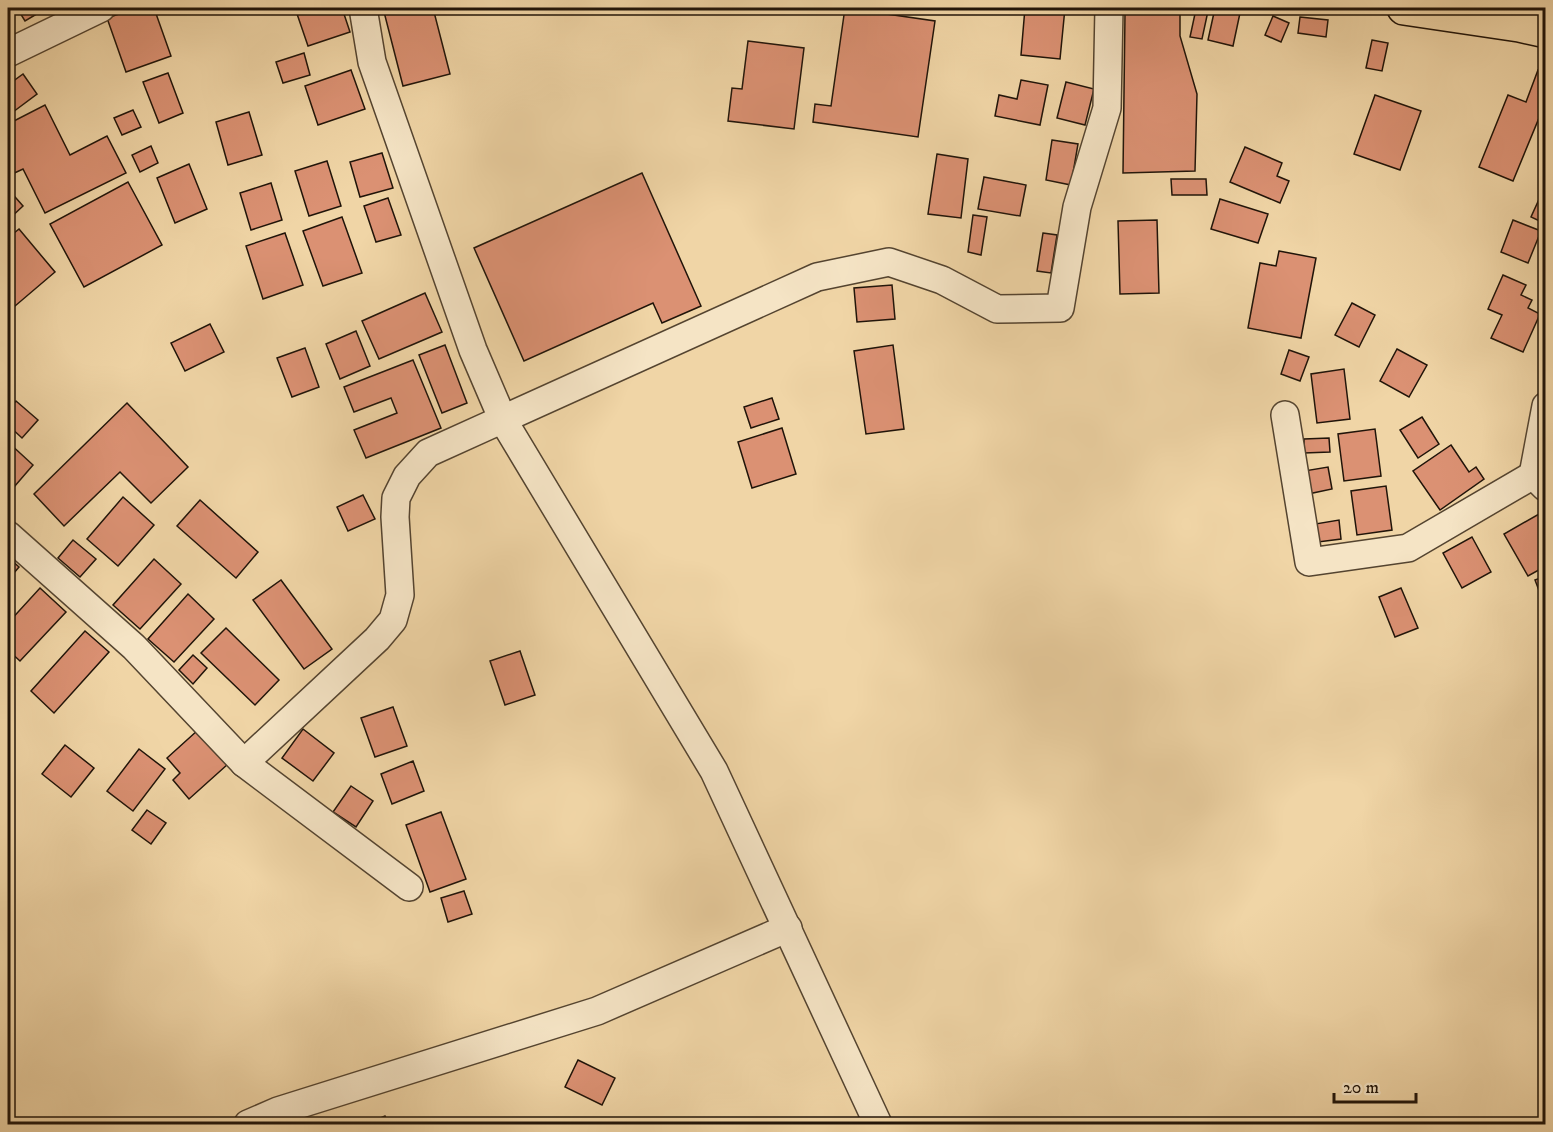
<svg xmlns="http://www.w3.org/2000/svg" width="1553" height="1132" font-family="'IM FELL DW Pica',serif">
	<rect width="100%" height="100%" fill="#f0d5a6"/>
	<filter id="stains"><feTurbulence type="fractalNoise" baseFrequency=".00333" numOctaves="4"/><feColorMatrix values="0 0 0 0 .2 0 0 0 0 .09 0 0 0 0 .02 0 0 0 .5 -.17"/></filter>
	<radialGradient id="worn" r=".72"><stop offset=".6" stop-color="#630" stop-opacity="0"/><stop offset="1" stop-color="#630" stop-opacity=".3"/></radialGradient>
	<g fill="#db9173" stroke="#201409" stroke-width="1.5">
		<polygon points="17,8 47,8 25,21"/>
		<polygon points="137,8 154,8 171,56 126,72 107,18"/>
		<polygon points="295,8 342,8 350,32 308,46"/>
		<polygon points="383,8 433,8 450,74 403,86"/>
		<polygon points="845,8 935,21 918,137 813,122 815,104 831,106"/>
		<polygon points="1025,8 1065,8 1060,59 1021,55"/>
		<polygon points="1215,8 1240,13 1233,46 1208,40"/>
		<polygon points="1196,9 1208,11 1202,39 1190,37"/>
		<polygon points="1125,14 1180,14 1180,36 1197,94 1195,171 1123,173"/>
		<polygon points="1273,16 1289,23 1281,42 1265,35"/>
		<polygon points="1300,17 1328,20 1326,37 1298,33"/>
		<polygon points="1372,40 1388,43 1382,71 1366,68"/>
		<polygon points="748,41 804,48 794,129 728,121 732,88 742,89"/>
		<polygon points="304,53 310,75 283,83 276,62"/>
		<polygon points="351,70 365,109 318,125 305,86"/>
		<polygon points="1538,70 1546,73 1546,101 1513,181 1479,167 1508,95 1526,102"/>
		<polygon points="168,73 183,113 159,123 143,82"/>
		<polygon points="23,74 37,94 13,112 8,104 8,85"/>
		<polygon points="1021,80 1048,85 1040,125 995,116 999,95 1017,99"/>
		<polygon points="1066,82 1094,89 1085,125 1057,118"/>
		<polygon points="1375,95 1421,111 1400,170 1354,154"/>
		<polygon points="45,105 70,155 107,136 126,173 45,213 23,169 8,176 8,124"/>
		<polygon points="133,110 141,127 122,135 114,118"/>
		<polygon points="249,112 262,155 228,165 216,122"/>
		<polygon points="1052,140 1078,144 1071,185 1046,180"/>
		<polygon points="151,146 158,163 140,172 132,155"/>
		<polygon points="1245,147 1282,163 1277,176 1289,181 1280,203 1230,182"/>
		<polygon points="382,153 393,188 360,197 350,162"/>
		<polygon points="937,154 968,159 961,218 928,214"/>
		<polygon points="327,161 341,206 309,216 295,171"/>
		<polygon points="189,164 207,209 175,223 157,178"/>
		<polygon points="642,173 701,306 662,323 653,303 524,361 474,248"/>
		<polygon points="984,177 1026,185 1020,216 978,209"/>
		<polygon points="1171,179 1206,179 1207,195 1172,195"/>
		<polygon points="128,182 162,245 84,287 50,224"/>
		<polygon points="271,183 282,220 251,230 240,193"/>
		<polygon points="1546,184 1546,224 1531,217"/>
		<polygon points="8,189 23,206 8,220"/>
		<polygon points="388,198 401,235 376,242 364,206"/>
		<polygon points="1220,199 1268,214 1258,243 1211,229"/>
		<polygon points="973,215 987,217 981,255 968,252"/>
		<polygon points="342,217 362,273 323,286 303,231"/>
		<polygon points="1157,220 1159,293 1120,294 1118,221"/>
		<polygon points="1513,220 1541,231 1528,263 1501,252"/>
		<polygon points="19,229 55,272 8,312 8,238"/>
		<polygon points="285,233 303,285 263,299 246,246"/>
		<polygon points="1043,233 1057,235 1051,273 1037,271"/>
		<polygon points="1279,251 1316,258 1301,338 1248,328 1260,263 1276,266"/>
		<polygon points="1503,275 1526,285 1521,295 1532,300 1528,308 1540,314 1523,352 1491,338 1502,315 1488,309"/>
		<polygon points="892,285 895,319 857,322 854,288"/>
		<polygon points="425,293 442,332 379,359 362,321"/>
		<polygon points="1352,303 1375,315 1359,347 1335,335"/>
		<polygon points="210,324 224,352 185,371 171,343"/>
		<polygon points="356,331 370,366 340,379 326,344"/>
		<polygon points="445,345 467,403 442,413 419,355"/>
		<polygon points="893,345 904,429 866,434 854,351"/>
		<polygon points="305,348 319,387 292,397 277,358"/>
		<polygon points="1397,349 1427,365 1409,397 1380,381"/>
		<polygon points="1289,350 1309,357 1300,381 1281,374"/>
		<polygon points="413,360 441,428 366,458 354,430 397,413 391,398 354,412 344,387"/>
		<polygon points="1344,369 1350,419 1317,423 1311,374"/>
		<polygon points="772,398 779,419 751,428 744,407"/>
		<polygon points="16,401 38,420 22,438 8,425 8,410"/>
		<polygon points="127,403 188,467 151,503 120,472 64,526 34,494"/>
		<polygon points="1422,417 1439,444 1418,458 1400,430"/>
		<polygon points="782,428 796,474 752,488 738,442"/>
		<polygon points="1375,429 1381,476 1344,481 1338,434"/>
		<polygon points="1329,438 1330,452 1304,453 1304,439"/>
		<polygon points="8,442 33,465 8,494"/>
		<polygon points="1451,445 1469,472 1476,467 1484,479 1440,510 1413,471"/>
		<polygon points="1328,467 1332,489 1308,494 1304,471"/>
		<polygon points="1386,486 1392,530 1357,535 1351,491"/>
		<polygon points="363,495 375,519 348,531 337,507"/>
		<polygon points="123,497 154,525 118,566 87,539"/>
		<polygon points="200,500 258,552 236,578 177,526"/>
		<polygon points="1539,514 1546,525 1546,566 1528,576 1504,534"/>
		<polygon points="1339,520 1341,539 1318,542 1315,524"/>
		<polygon points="1472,537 1491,572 1462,588 1443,553"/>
		<polygon points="73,540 96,559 80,577 58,558"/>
		<polygon points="8,557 19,567 8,580"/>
		<polygon points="154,559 181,584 140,629 113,605"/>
		<polygon points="1546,576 1546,609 1535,580"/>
		<polygon points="281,580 332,649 304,669 253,600"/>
		<polygon points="40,588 66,612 20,661 8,650 8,623"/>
		<polygon points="1401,588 1418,628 1395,637 1379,597"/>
		<polygon points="188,594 214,619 174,662 148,639"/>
		<polygon points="226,628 279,680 255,705 201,653"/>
		<polygon points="85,631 109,652 54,713 31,691"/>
		<polygon points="520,651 535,695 505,705 490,661"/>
		<polygon points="193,655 207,668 193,684 179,670"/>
		<polygon points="393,707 407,746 375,757 361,718"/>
		<polygon points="303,729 334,753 313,781 282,758"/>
		<polygon points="198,730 228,764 189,799 173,780 180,773 167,758"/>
		<polygon points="65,745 94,768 71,797 42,774"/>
		<polygon points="139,749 165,769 133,811 107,791"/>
		<polygon points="413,761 424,791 392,804 381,774"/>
		<polygon points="351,786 373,801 356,827 333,812"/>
		<polygon points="147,810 166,823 151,844 132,830"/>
		<polygon points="441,812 466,879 430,892 406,825"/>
		<polygon points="464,891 472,914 448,922 441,898"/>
		<polygon points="578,1060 615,1078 602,1105 565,1087"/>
		<polygon points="385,1116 389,1124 367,1124"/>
	</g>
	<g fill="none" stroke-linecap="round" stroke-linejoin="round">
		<defs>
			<g id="minor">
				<polyline points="363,8 372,62 473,350 503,420 714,771 878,1124"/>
				<polyline points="8,53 101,8"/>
				<polyline points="1285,415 1309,562 1408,548 1533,475"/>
				<polyline points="1545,487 1533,475 1546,406"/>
				<polyline points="8,535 134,647 244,763 409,887"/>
				<polyline points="244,763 377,639 393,620 400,595 395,517 396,498 407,476 428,453 817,277 889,262 942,280 997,309 1060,308 1077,207 1107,108 1109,8"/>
				<polyline points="248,1124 278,1111 597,1011 788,928"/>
			</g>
			<polyline id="highway" points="1404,8 1519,25 1546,31"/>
		</defs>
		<use href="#minor" stroke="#544430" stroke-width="30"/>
		<use href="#highway" stroke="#201409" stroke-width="36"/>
		<use href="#minor" stroke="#f5e4c5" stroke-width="27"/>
		<use href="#highway" stroke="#f0d5a6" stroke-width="33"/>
	</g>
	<rect width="1553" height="1132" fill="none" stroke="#f0d5a6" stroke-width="30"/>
	<rect x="9" y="9" width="1535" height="1114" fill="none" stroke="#201409" stroke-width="3"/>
	<rect x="15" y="15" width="1523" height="1102" fill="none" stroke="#201409" stroke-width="1.5"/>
	<path d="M1334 1093v9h82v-9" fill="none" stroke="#201409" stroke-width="3"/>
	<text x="1343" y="1093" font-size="18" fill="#201409" stroke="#f5e4c5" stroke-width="4.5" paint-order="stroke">20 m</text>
	<rect width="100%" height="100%" filter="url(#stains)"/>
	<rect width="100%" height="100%" fill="url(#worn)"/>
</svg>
